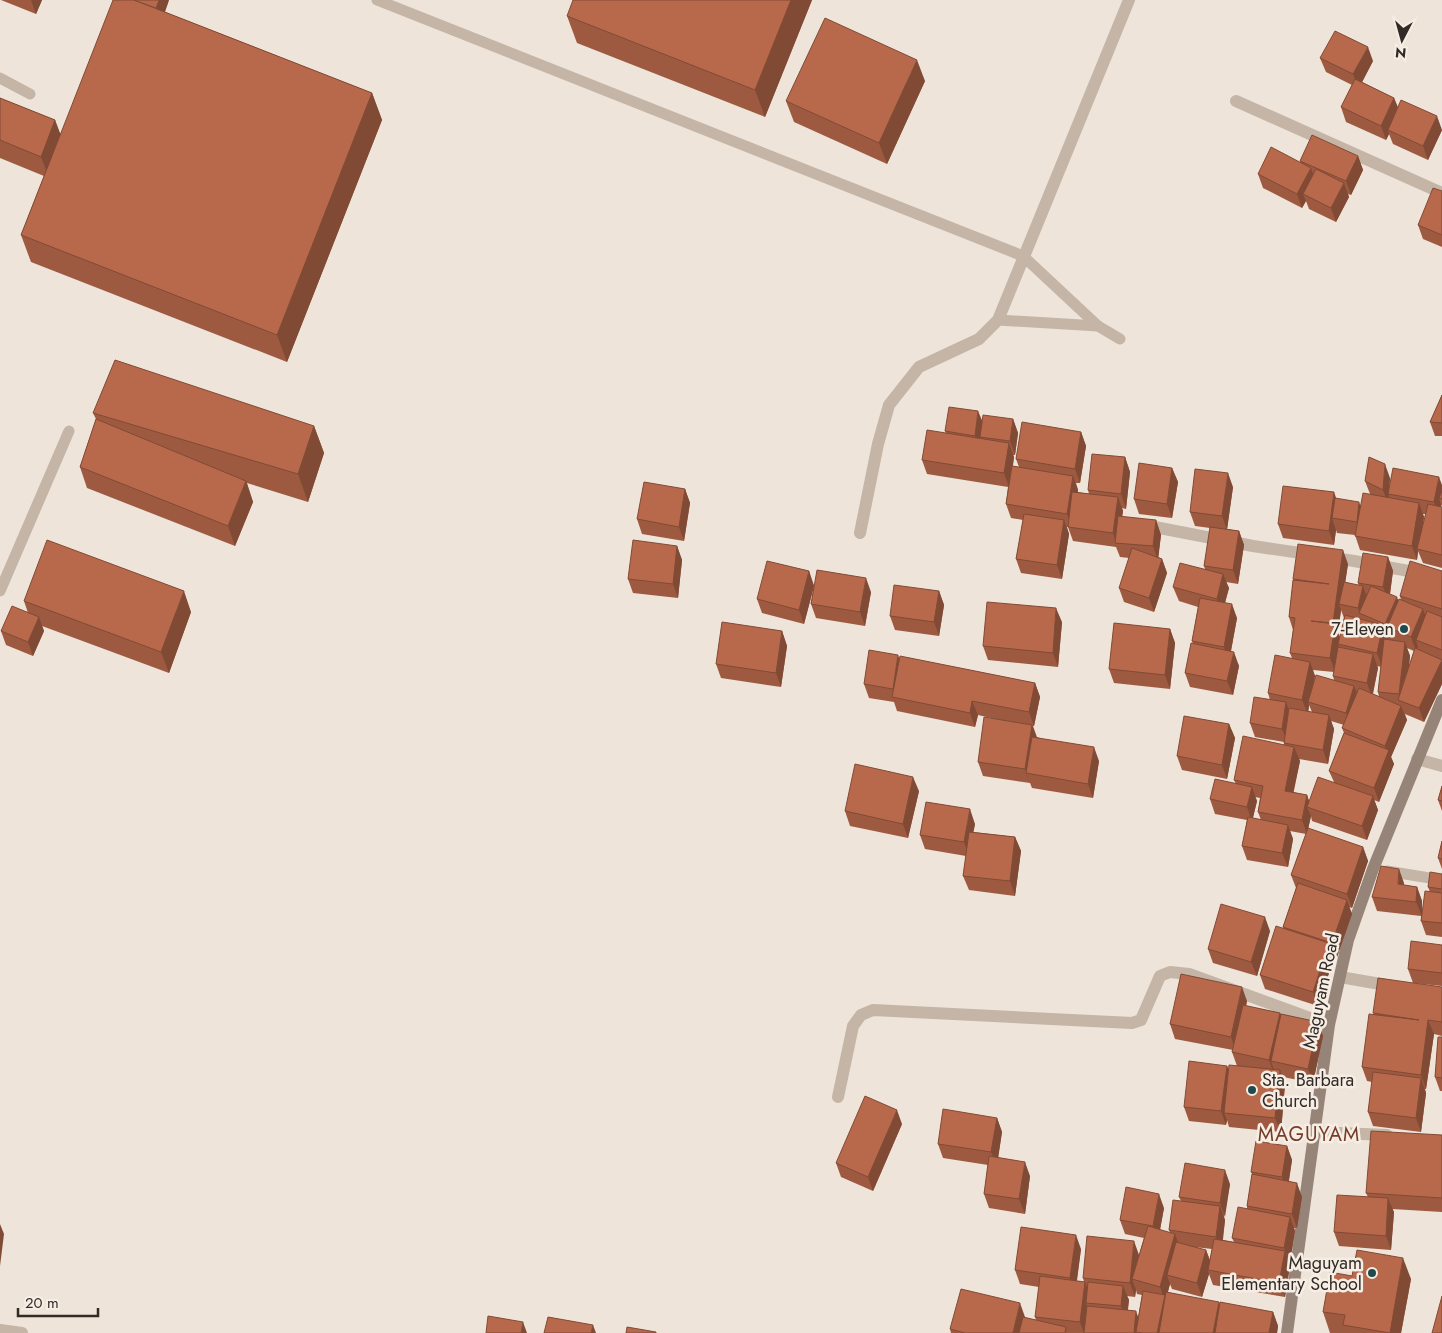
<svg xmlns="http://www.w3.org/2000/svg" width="1442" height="1333" font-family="Jost,sans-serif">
	<rect width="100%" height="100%" fill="#eee4d9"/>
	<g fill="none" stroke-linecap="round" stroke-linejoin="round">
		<g stroke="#c4b5a6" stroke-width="11">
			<polyline points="377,0 1023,256 1098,326"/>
			<polyline points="0,78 30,94"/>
			<polyline points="998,320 1098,326 1120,339"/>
			<polyline points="0,591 69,431"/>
			<polyline points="1387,871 1442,880"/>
		</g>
		<g stroke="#c4b5a6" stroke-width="12">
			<polyline points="1236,101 1442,193"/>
			<polyline points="1144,525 1253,546 1354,561 1442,577"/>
			<polyline points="860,533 878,444 889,405 919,367 979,339 998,320 1129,0"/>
			<polyline points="1417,759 1442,766"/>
			<polyline points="1340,977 1392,986"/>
			<polyline points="838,1097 853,1026 861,1015 873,1010 1132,1023 1141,1020 1160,976 1170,972 1189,974 1329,1025"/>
			<polyline points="1315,1132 1387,1135"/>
			<polyline points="0,1330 22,1333"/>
		</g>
		<polyline stroke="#978478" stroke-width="12" points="1287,1333 1329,1025 1348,940 1373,869 1442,700"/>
	</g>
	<g fill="#9e5a41" fill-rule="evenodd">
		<polygon points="1,0 42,0 36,14"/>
		<polygon points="169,0 165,12 372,93 382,120 287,362 31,262 21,235 44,176 0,158 0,98 55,120 60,134"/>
		<polygon points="812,0 765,117 577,43 567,16"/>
		<polygon points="1320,58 1373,61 1362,82 1394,98 1398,108 1442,130 1428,160 1393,144 1389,134 1386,140 1346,122 1341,107 1352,85 1326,72"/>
		<polygon points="925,81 887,164 794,122 786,101"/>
		<polygon points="1358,156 1363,170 1351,195 1348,194 1349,197 1336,222 1309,209 1306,201 1302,208 1263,188 1258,174 1301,163 1300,161"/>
		<polygon points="1442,191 1442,247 1423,239 1418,225"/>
		<polygon points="1442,395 1442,436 1435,436 1430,422"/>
		<polygon points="93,413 314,426 324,453 308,502 247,483 253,502 235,546 87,488 80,467 96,419"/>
		<polygon points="1013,419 1018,433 1015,455 1013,455 1014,457 1013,466 1019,467 1016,459 1081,432 1086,446 1080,483 1076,483 1078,490 1078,492 1089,494 1088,490 1125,457 1130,472 1126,509 1122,508 1123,511 1122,517 1156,520 1161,535 1158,557 1162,559 1167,573 1154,612 1124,602 1119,588 1129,558 1120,557 1116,547 1073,541 1068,527 1067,527 1069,534 1062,579 1021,573 1016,559 1023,520 1011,518 1006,504 1008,487 927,474 922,460 946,433 945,431 982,421"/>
		<polygon points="1172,468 1178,482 1172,518 1139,514 1134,499"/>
		<path d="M1390,478L1389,486L1442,485V506L1441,505V507H1442V568L1423,563L1418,551L1417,560L1360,550L1355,535L1337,533L1336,530L1334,545L1283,538L1278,524L1337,499L1361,505L1370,494L1365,481ZM1423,514H1426L1422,529L1424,517Z"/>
		<polygon points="1233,487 1227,529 1239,531 1244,545 1238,584 1226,582 1229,588 1225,603 1237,618 1231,651 1239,666 1233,695 1190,687 1185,673 1193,644 1192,641 1198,607 1179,601 1173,587 1205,569 1204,566 1210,528 1195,526 1190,512"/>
		<polygon points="685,489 690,503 684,541 642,534 637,519"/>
		<polygon points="677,546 682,560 678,598 633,593 628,579"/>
		<path d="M1388,557L1393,571L1390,594L1398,600H1401L1400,596L1442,571V684L1424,722L1405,714L1407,720L1391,757L1394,764L1379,802L1374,800L1378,810L1367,840L1312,821L1311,816L1308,829L1363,847L1368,861L1352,908L1349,907L1352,914L1337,957L1334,956V958L1318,1006L1265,989L1260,975L1284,929L1283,927L1296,888L1291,875L1306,834L1290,831L1293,839L1288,867L1247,860L1242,846L1247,820L1215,814L1210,799L1236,784L1234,780L1284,745V742L1255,737L1250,723L1270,700L1268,693L1292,658L1290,653L1293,630L1289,617L1293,581V579L1348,564L1345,582L1359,586L1358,583ZM1341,610L1344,618L1340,637L1338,633ZM1407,648L1414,651L1409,667L1410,656ZM1377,666L1381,667L1378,692L1379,697L1373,694L1378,668ZM1313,670L1334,672L1333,676L1334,680L1314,682L1315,676ZM1309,705L1312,712H1308ZM1331,721L1344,725L1342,728L1344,733L1329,771L1334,782L1309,802L1307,795L1293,792L1300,761L1299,759L1328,764L1334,729ZM1255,797L1260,798L1258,812L1261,820L1253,818L1257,801Z"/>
		<polygon points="809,571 814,586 871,592 865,626 816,618 811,604 814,586 804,624 762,613 757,599"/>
		<polygon points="939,591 944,605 939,636 895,630 890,616"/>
		<polygon points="24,601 191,612 169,673 42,626 44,631 33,656 6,645 1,631 28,613"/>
		<polygon points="1062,622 1058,667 988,660 983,646"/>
		<polygon points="1170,629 1175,643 1170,689 1114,683 1109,669"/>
		<polygon points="782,631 787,646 781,687 721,678 716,664"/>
		<polygon points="900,660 1035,683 1040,697 1034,726 1033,726 1037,737 1099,761 1093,798 1032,788 1030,783 983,776 978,762 1000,720 978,715 975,727 897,711 894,702 869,698 864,684"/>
		<polygon points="1229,724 1235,738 1227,779 1182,770 1177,756"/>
		<polygon points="1442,786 1442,811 1438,800"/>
		<polygon points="919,791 908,838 850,826 845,811"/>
		<polygon points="975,824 973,832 1015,837 1021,851 1015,896 969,890 963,876 966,856 925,849 920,835"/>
		<polygon points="1442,841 1442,869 1438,858"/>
		<polygon points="1442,874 1442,937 1426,935 1421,921 1421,916 1377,911 1372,897 1404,883 1404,885 1417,887 1422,901 1422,912 1430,892 1428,887"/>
		<polygon points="1270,931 1257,976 1213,963 1208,949"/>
		<polygon points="1442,945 1442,986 1413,983 1408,969"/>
		<polygon points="1442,987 1442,1036 1434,1034 1426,1089 1425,1089 1426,1093 1421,1132 1373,1126 1368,1112 1372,1082 1367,1081 1362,1067 1374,1014 1373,1013"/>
		<polygon points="1247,1001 1246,1006 1280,1013 1281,1014 1318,1022 1323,1036 1313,1083 1283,1077 1285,1084 1281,1132 1229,1127 1227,1120 1226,1125 1189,1121 1184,1107 1227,1066 1229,1071 1237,1066 1232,1052 1233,1050 1175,1039 1170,1024"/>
		<polygon points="1442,1037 1442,1091 1440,1091 1435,1077"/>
		<polygon points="997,1118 1002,1132 998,1157 1030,1176 1025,1214 989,1208 984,1194 988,1165 943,1158 938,1144"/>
		<polygon points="902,1124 873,1191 841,1177 836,1163"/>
		<polygon points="1442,1135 1442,1212 1392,1209 1394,1212 1391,1250 1339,1246 1334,1232 1368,1197 1366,1193"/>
		<path d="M1287,1146L1292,1160L1289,1181L1302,1197L1297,1228H1294L1295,1231L1290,1262H1289L1290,1265L1285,1297L1213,1285L1209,1274L1202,1297L1172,1289L1170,1284L1168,1292L1220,1305L1273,1312L1278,1326L1277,1333H951L950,1329L1025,1318L1036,1320L1035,1317L1039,1287L1020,1284L1015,1270L1081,1249L1077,1281L1084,1282L1083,1278L1139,1255L1144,1238L1125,1234L1120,1220L1164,1208L1160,1230L1170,1233L1169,1230L1181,1201L1179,1197L1230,1184L1224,1217L1225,1220L1223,1240L1234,1242L1232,1238L1247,1209V1206L1252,1174L1251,1172ZM1194,1247L1212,1249L1210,1260L1206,1250ZM1136,1290L1137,1294L1142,1295L1138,1318L1128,1310L1129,1300L1127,1296L1135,1297Z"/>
		<polygon points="1352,1276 1411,1279 1401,1333 1330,1333 1323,1312"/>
	</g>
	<g fill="#814a35">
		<polygon points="31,0 42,0 36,14"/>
		<polygon points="159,0 169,0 161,22 156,8"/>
		<polygon points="791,0 812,0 765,117 755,90"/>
		<polygon points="1368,47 1373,61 1359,88 1353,74"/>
		<polygon points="917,60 925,81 887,164 879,143"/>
		<polygon points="372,93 382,120 287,362 277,335"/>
		<polygon points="1394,98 1400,112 1388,130 1389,134 1386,140 1381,126"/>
		<polygon points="1437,116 1442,130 1428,160 1423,146"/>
		<polygon points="55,120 63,141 49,178 41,157"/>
		<polygon points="1358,156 1363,170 1351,195 1346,181"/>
		<polygon points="1311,168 1316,182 1303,194 1306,201 1302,208 1297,194"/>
		<polygon points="1344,183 1349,197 1336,222 1331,208"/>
		<polygon points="978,411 984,425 980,437 981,441 980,450 975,436"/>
		<polygon points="1013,419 1018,433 1015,455 1010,441"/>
		<polygon points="314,426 324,453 308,502 298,474"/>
		<polygon points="1081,432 1086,446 1080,483 1075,469"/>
		<polygon points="1009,443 1014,457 1009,487 1004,473"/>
		<polygon points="1125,457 1130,472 1126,509 1121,494"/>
		<polygon points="1385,464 1390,478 1389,494 1388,494 1389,496 1388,504 1383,490"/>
		<polygon points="1172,468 1178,482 1172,518 1167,504"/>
		<polygon points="1228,473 1233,487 1227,530 1222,516"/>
		<polygon points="1073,476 1078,490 1072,528 1067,514"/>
		<polygon points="1439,477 1442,485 1442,499 1439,498 1441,505 1439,517 1434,502"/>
		<polygon points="246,481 253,502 235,546 228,526"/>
		<polygon points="685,489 690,503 684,541 679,527"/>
		<polygon points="1334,492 1339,506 1332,518 1336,530 1334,545 1329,531"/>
		<polygon points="1118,497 1123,511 1118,543 1116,543 1113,533"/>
		<polygon points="1359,502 1364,516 1362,536 1357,522"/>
		<polygon points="1419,503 1424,517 1419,549 1417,549 1418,551 1417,560 1412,546"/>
		<polygon points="1064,520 1069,534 1062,579 1057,565"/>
		<polygon points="1156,520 1161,535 1158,561 1153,546"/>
		<polygon points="1239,531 1244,545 1238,584 1233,570"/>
		<polygon points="677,546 682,560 678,598 673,584"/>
		<polygon points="1343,550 1348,564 1342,605 1339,604 1341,610 1338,633 1340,639 1338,644 1339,647 1335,672 1330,658 1335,628 1333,623"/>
		<polygon points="1388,557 1393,571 1389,601 1383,587"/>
		<polygon points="1162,559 1167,573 1154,612 1149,598"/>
		<polygon points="809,571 814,586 804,624 799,610"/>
		<polygon points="1223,574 1229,588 1222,613 1217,599"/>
		<polygon points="866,578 871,592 865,626 860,612"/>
		<polygon points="1363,586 1368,600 1360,614 1358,608"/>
		<polygon points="184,591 191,612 169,673 161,652"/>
		<polygon points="939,591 944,605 939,636 934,622"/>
		<polygon points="1397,597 1402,611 1387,627 1391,637 1390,638 1385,624"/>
		<polygon points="1232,604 1237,618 1229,661 1224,647"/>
		<polygon points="1056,608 1062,622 1058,667 1053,653"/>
		<polygon points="1423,609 1428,623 1416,640 1418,647 1416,651 1411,637"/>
		<polygon points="39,617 44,631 33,656 28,642"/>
		<polygon points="1383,625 1389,639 1382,667 1377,653"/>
		<polygon points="1170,629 1175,643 1170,689 1165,675"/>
		<polygon points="782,631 787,646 781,687 776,673"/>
		<polygon points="1405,642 1410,656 1405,702 1401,701 1399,694"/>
		<polygon points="1234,652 1239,666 1233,695 1227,681"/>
		<polygon points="1373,654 1378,668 1372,697 1367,683"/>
		<polygon points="898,655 903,669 896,698 893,689"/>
		<polygon points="1442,660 1442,684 1424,722 1419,708"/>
		<polygon points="1310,662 1315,676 1310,702 1308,702 1309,705 1308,714 1302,700"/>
		<polygon points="1035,683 1040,697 1034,726 1029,712"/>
		<polygon points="1354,686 1360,700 1351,727 1346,713"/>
		<polygon points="972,701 978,715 975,727 970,713"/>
		<polygon points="1286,702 1291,716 1288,743 1282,729"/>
		<polygon points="1401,706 1407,720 1391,757 1394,764 1379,802 1374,788 1387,753 1385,746"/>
		<polygon points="1329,715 1334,729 1328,764 1323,750"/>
		<polygon points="1229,724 1235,738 1227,779 1222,765"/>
		<polygon points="1032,725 1037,739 1026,773 1030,783 1025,769"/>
		<polygon points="1094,747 1099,761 1093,798 1088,784"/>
		<polygon points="1294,747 1300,761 1291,805 1285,791"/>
		<polygon points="913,777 919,791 908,838 903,824"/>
		<polygon points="1252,787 1257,801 1252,821 1247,807"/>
		<polygon points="1307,795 1312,809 1307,807 1311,816 1307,834 1302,820"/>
		<polygon points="1373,796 1378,810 1367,840 1362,826"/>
		<polygon points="970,809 975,824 969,856 964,842"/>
		<polygon points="1288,825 1293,839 1288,867 1282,853"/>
		<polygon points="1015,837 1021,851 1015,896 1010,881"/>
		<polygon points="1363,847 1368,861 1352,908 1347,894"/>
		<polygon points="1399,869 1404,883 1403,898 1398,884"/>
		<polygon points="1417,887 1422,901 1422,916 1416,902"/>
		<polygon points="1347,900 1352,914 1337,957 1332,943"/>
		<polygon points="1265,917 1270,931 1257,976 1251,962"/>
		<polygon points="1329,943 1334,958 1318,1006 1313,992"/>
		<polygon points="1242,987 1247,1001 1236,1051 1231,1037"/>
		<polygon points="1280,1013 1285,1027 1271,1061 1275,1073 1274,1074 1269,1060"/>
		<polygon points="1428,1020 1434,1034 1426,1089 1421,1075"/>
		<polygon points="1318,1022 1323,1036 1313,1083 1308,1069"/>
		<polygon points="1227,1066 1232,1080 1224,1113 1227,1120 1226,1125 1221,1111"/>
		<polygon points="1280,1070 1285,1084 1281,1132 1275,1118"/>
		<polygon points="1421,1078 1426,1093 1421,1132 1416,1118"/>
		<polygon points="897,1110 902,1124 873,1191 868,1177"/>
		<polygon points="997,1118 1002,1132 997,1166 991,1152"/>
		<polygon points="1287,1146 1292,1160 1287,1191 1282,1177"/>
		<polygon points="1025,1162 1030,1176 1025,1214 1019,1199"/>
		<polygon points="1225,1170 1230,1184 1225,1217 1220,1203"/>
		<polygon points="1297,1183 1302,1197 1297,1228 1292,1214"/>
		<polygon points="1159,1194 1164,1208 1158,1240 1153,1226"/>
		<polygon points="1388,1198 1394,1212 1391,1250 1386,1236"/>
		<polygon points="1220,1206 1225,1220 1221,1251 1216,1237"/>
		<polygon points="1290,1217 1295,1231 1290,1262 1284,1248"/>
		<polygon points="0,1224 4,1234 0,1266"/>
		<polygon points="1175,1234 1180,1248 1167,1275 1170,1284 1166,1298 1165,1333 1157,1333 1164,1299 1160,1287"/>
		<polygon points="1076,1235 1081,1249 1075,1292 1070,1278"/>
		<polygon points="1134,1241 1139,1255 1132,1279 1136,1290 1135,1297 1130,1283"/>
		<polygon points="1206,1250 1211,1264 1208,1270 1209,1274 1202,1297 1197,1283"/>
		<polygon points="1285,1251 1290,1265 1285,1297 1279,1283"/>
		<polygon points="1403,1258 1411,1279 1401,1333 1390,1333"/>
		<polygon points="1085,1282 1090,1296 1086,1303 1088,1310 1085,1333 1084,1333 1080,1322"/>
		<polygon points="1123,1286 1129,1300 1126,1321 1121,1306"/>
		<polygon points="1219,1302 1224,1316 1221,1333 1213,1333"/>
		<polygon points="1020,1303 1025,1317 1021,1333 1013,1333"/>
		<polygon points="1136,1311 1141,1325 1136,1332 1136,1333 1134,1333"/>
		<polygon points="1273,1312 1278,1326 1277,1333 1269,1333"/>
		<polygon points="523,1322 527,1333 521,1333"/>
		<polygon points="593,1325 596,1333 591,1333"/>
	</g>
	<g fill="#b8694c" stroke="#814a35">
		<polygon points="113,0 134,0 372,93 277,335 21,235"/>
		<polygon points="134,0 159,0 156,8"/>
		<polygon points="573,0 791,0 755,90 567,16"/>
		<polygon points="825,18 917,60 879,143 786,101"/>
		<polygon points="1335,31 1368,47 1353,74 1320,58"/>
		<polygon points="1355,79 1394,98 1381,126 1341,107"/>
		<polygon points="0,98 55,120 41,157 0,140"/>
		<polygon points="1401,100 1437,116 1423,146 1388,130"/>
		<polygon points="1312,135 1358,156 1346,181 1300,161"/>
		<polygon points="1271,147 1311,168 1297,194 1258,174"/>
		<polygon points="1316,169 1344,183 1331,208 1303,194"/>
		<polygon points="1433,188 1442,191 1442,235 1418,225"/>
		<polygon points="115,360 314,426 298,474 93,413"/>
		<polygon points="1442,395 1442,423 1430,422"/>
		<polygon points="949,407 978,411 975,436 945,431"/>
		<polygon points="983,415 1013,419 1010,441 980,437"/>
		<polygon points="96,419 246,481 228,526 80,467"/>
		<polygon points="1022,422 1081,432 1075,469 1016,459"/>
		<polygon points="927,430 1009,443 1004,473 922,460"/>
		<polygon points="1092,454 1125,457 1121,494 1088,490"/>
		<polygon points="1369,457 1385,464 1383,490 1365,481"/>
		<polygon points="1139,463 1172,468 1167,504 1134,499"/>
		<polygon points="1012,466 1073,476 1067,514 1006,504"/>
		<polygon points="1393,468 1439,477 1434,502 1388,494"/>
		<polygon points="1195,469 1228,473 1222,516 1190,512"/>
		<polygon points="644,482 685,489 679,527 637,519"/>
		<polygon points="1283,486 1334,492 1329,531 1278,524"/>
		<polygon points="1442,490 1442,499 1439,498"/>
		<polygon points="1072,492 1118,497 1113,533 1068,527"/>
		<polygon points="1363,493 1419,503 1412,546 1355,536"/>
		<polygon points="1335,498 1359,502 1357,522 1332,518"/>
		<polygon points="1428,504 1442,507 1442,555 1417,549"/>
		<polygon points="1024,514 1064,520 1057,565 1016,559"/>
		<polygon points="1118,516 1156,520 1153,546 1115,543"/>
		<polygon points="1210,527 1239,531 1233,570 1204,566"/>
		<polygon points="47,540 184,591 161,652 24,601"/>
		<polygon points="633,540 677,546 673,584 628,579"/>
		<polygon points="1298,544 1343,550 1333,623 1311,621 1335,624 1330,658 1290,653 1295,618 1289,617 1293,580 1329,584 1293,579"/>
		<polygon points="1132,548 1162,559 1149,598 1119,588"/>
		<polygon points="1363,553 1388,557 1383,587 1358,583"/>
		<polygon points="767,561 809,571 799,610 757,599"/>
		<polygon points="1410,561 1442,571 1442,609 1400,596"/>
		<polygon points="1180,563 1223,574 1217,599 1173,587"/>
		<polygon points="817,570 866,578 860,612 811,604"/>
		<polygon points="1344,582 1363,586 1358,608 1339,604"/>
		<polygon points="894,585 939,591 934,622 890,616"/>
		<polygon points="1371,586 1397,597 1385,624 1359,613"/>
		<polygon points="1200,598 1232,604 1224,647 1192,641"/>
		<polygon points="1399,599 1423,609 1411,637 1387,627"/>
		<polygon points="987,602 1056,608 1053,653 983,646"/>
		<polygon points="12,606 39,617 28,642 1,631"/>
		<polygon points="1427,611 1442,617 1442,650 1416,640"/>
		<polygon points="1345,615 1383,625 1377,653 1338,644"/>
		<polygon points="722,622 782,631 776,673 716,664"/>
		<polygon points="1114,623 1170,629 1165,675 1109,669"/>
		<polygon points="1384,639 1405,642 1399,694 1378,692"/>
		<polygon points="1191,643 1234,652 1227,681 1185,673"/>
		<polygon points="1338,647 1373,654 1367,683 1333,676"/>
		<polygon points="1415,648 1442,660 1419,708 1398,700"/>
		<polygon points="869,650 898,655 893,689 864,684"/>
		<polygon points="1275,655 1310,662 1302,700 1268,693"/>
		<polygon points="900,656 1035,683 1029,712 972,701 970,713 892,697"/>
		<polygon points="1316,675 1354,686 1346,713 1308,702"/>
		<polygon points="1359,688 1401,706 1385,746 1342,728"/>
		<polygon points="1254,697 1286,702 1282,729 1250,723"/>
		<polygon points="1289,708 1329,715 1323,750 1284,743"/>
		<polygon points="1184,716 1229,724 1222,765 1177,756"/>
		<polygon points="984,717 1032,725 1025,769 978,762"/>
		<polygon points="1344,733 1389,750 1374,788 1329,771"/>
		<polygon points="1243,736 1294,747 1285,791 1307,795 1302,820 1258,812 1263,786 1234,780"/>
		<polygon points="1032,737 1094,747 1088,784 1026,773"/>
		<polygon points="855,764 913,777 903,824 845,811"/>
		<polygon points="1318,777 1373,796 1362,826 1307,807"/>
		<polygon points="1215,779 1252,787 1247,807 1210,799"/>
		<polygon points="1442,786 1442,801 1438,800"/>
		<polygon points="926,802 970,809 964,842 920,835"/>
		<polygon points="1248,817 1288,825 1282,853 1242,846"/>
		<polygon points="1308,828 1363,847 1347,894 1291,875"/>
		<polygon points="969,832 1015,837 1010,881 963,876"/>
		<polygon points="1442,841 1442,859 1438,858"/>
		<polygon points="1381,866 1399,869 1398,884 1417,887 1416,902 1372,897"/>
		<polygon points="1430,872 1442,874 1442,889 1428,887"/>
		<polygon points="1298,883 1347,900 1332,943 1283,927"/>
		<polygon points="1425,891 1442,893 1442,923 1421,921"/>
		<polygon points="1221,904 1265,917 1251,962 1208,949"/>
		<polygon points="1276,926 1329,943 1313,992 1260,975"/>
		<polygon points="1411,941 1442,945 1442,973 1408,969"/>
		<polygon points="1181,974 1242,987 1231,1037 1170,1024"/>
		<polygon points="1378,978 1442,987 1442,1022 1428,1020 1421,1075 1362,1067 1369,1014 1419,1020 1373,1013"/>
		<polygon points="1243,1005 1280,1013 1269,1060 1232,1052"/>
		<polygon points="1281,1014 1318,1022 1308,1069 1271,1061"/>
		<polygon points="1438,1037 1442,1037 1442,1078 1435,1077"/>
		<polygon points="1189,1061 1227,1066 1221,1111 1184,1107"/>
		<polygon points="1229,1065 1280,1070 1275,1118 1224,1113"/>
		<polygon points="1373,1072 1421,1078 1416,1118 1368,1112"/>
		<polygon points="865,1096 897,1110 868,1177 836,1163"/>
		<polygon points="943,1109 997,1118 991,1152 938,1144"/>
		<polygon points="1371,1131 1442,1135 1442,1198 1366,1193"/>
		<polygon points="1256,1141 1287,1146 1282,1177 1251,1172"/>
		<polygon points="989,1156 1025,1162 1019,1199 984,1194"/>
		<polygon points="1185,1163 1225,1170 1220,1203 1179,1197"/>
		<polygon points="1252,1174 1297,1183 1292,1214 1247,1206"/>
		<polygon points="1126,1187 1159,1194 1153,1226 1120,1220"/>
		<polygon points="1337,1195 1388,1198 1386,1236 1334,1232"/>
		<polygon points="1173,1200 1220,1206 1216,1237 1169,1230"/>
		<polygon points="1238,1207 1290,1217 1284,1248 1232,1238"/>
		<polygon points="1148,1226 1175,1234 1160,1287 1132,1279"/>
		<polygon points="1021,1227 1076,1235 1070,1278 1015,1270"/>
		<polygon points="1087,1236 1134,1241 1130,1283 1083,1278"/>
		<polygon points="1214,1239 1285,1251 1279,1283 1208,1270"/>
		<polygon points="1176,1242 1206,1250 1197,1283 1167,1275"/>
		<polygon points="1357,1250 1403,1258 1390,1333 1343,1325 1345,1315 1323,1312 1330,1272 1352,1276"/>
		<polygon points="1040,1276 1085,1282 1080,1322 1035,1317"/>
		<polygon points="1088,1282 1123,1286 1121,1306 1086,1303"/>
		<polygon points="961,1289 1020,1303 1013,1333 965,1333 950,1329"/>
		<polygon points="1143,1291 1165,1295 1157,1333 1143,1333 1136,1332"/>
		<polygon points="1166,1292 1219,1302 1213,1333 1159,1333"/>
		<polygon points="1442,1296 1442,1333 1432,1333"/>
		<polygon points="1220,1302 1273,1312 1269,1333 1215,1333"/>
		<polygon points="1087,1306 1136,1311 1134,1333 1084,1333"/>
		<polygon points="488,1316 523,1322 521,1333 486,1333"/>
		<polygon points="548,1317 593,1325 591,1333 544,1333"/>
		<polygon points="1023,1317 1066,1327 1065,1333 1019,1333"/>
		<polygon points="627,1327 656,1332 656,1333 626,1333"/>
	</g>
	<g fill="#214a4e" stroke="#f6eee4" stroke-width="2">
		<circle cx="1404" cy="629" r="5"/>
		<circle cx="1252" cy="1090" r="5"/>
		<circle cx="1372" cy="1273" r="5"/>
	</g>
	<g text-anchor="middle" stroke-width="5" stroke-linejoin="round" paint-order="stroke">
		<g font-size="18" fill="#312a26" stroke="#f6eee4" text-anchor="end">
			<text x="1394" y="635">7-Eleven</text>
			<text x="1262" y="1086" text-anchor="start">Sta. Barbara<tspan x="1262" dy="21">Church</tspan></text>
			<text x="1362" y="1269">Maguyam<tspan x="1362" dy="21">Elementary School</tspan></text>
		</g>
		<g font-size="18" fill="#312a26" stroke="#f6eee4">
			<text transform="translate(1321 991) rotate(-78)" y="6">Maguyam Road</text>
		</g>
		<g font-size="20" letter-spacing="1" fill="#773d28" stroke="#f6eee4">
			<text x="1309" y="1141">MAGUYAM</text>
		</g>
	</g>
	<g transform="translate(1402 40) rotate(186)" stroke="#f6eee4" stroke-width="4" paint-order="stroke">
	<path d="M0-4L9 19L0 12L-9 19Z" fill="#312a26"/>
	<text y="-8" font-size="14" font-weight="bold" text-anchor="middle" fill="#312a26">N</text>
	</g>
	<path d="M18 1308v8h80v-8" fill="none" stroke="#312a26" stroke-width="2.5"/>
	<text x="25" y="1308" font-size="15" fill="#312a26" stroke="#f6eee4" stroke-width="4" paint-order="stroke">20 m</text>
</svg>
